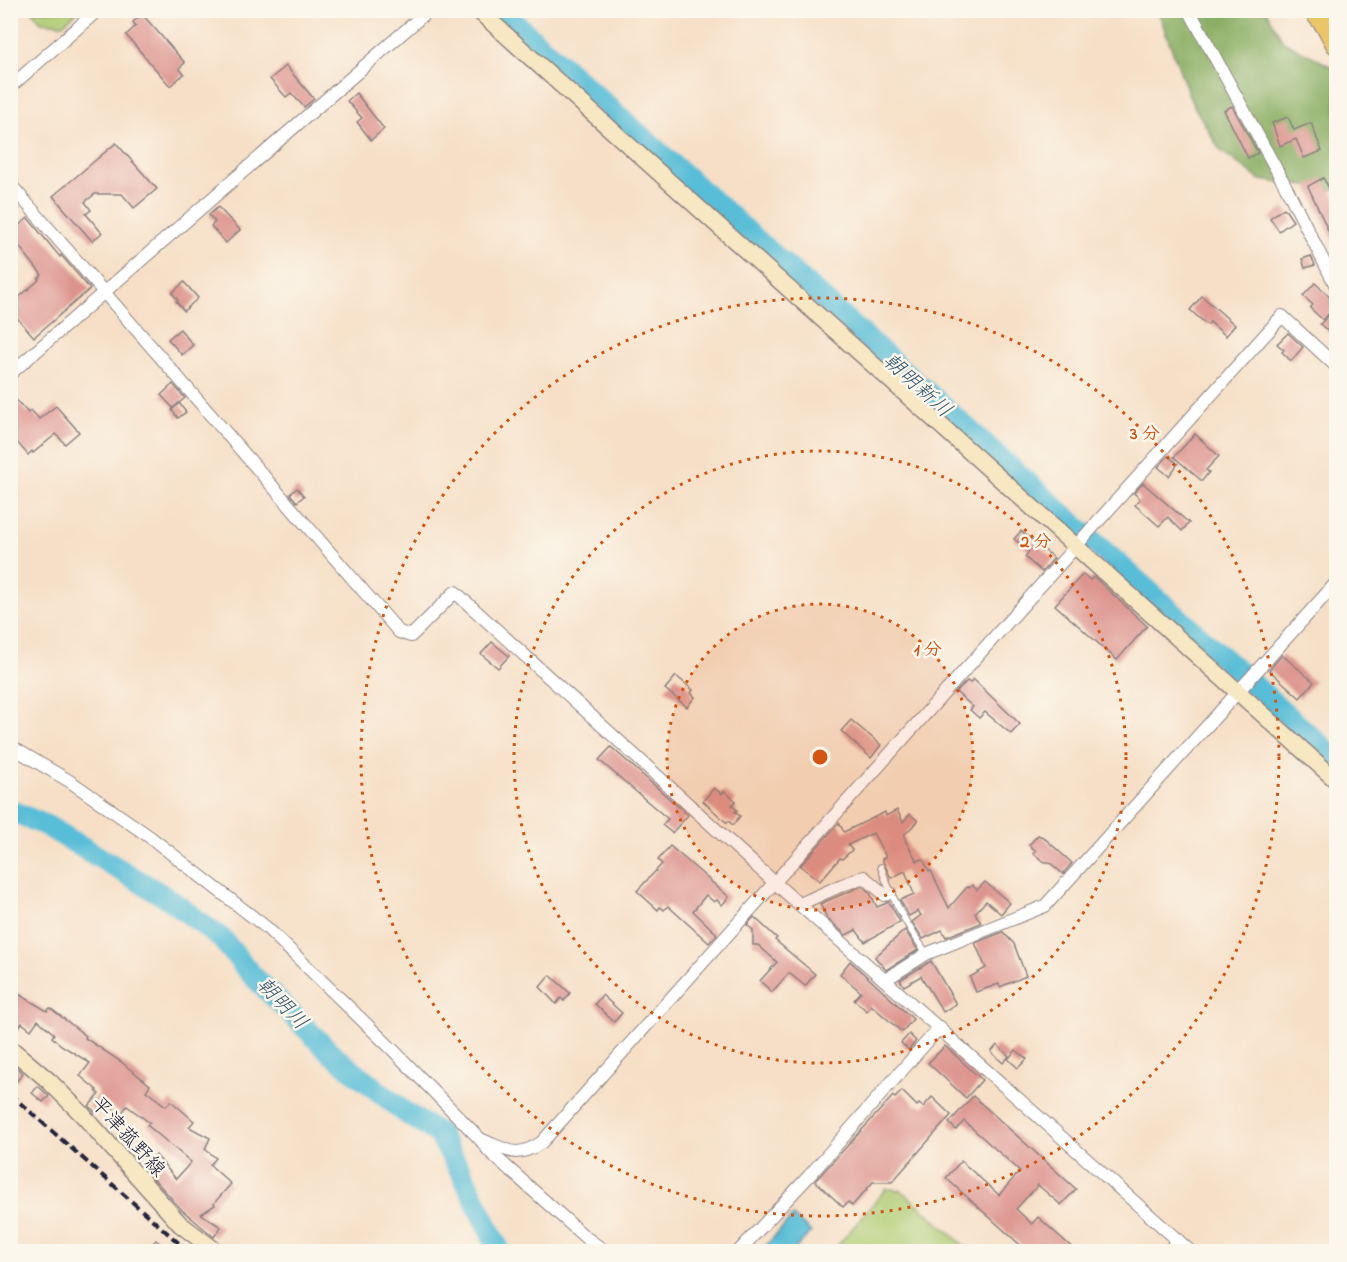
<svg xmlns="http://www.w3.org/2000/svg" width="1347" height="1262" font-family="'Indie Flower','Klee One',sans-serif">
	<rect width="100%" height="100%" fill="#fbf7ec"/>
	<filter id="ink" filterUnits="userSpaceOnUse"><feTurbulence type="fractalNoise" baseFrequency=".0167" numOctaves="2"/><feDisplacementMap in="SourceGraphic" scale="12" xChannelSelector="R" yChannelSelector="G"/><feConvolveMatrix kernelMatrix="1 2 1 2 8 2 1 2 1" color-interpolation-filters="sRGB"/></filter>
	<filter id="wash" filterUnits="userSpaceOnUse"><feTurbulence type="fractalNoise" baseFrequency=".008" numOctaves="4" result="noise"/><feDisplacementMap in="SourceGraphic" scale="24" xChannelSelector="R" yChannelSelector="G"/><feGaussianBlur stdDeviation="1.35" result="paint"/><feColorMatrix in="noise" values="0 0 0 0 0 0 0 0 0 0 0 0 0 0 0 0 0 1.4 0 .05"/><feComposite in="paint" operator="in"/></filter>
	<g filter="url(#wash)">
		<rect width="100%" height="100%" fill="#f6dfc6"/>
		<g fill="#aeca71" stroke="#687656" stroke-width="1.5">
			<polygon points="32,11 78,11 63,24 41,22"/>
			<polygon points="886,1189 901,1190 970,1251 833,1251"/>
		</g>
		<polygon fill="#8aae63" stroke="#56684f" stroke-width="1.5" points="1158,11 1266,11 1283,41 1336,69 1336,190 1260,180 1220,150 1191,101"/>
		<polygon fill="#59bdd7" stroke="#3e7089" stroke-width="1.5" points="793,1216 811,1232 793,1251 761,1251"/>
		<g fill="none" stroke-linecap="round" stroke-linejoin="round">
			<g stroke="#59bdd7" stroke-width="22">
				<polyline points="500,10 1336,759"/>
				<polyline points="10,810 47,826 169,899 221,938 250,973 332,1054 407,1114 438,1133 464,1177 500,1252"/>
			</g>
		</g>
		<g id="blocks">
			<g fill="#dd948e">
				<polygon points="142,14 185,63 179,68 184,74 170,86 126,35 136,26 133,22"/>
				<polygon points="286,66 314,99 304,107 291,93 286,97 270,79"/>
				<polygon points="356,93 384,129 371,140 357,122 362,118 347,101"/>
				<polygon points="1232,106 1258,153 1248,158 1224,110"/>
				<polygon points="1288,117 1294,130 1311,123 1322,151 1304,158 1296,139 1280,146 1272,123"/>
				<polygon points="116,143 157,189 134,208 122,194 95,194 85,202 91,210 86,214 102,233 92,241 53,196"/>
				<polygon points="1323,178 1336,199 1336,248 1308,186"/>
				<polygon points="218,207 240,230 226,243 211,226 215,222 209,215"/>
				<polygon points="1284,208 1293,221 1279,231 1270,218"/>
				<polygon points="28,218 60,257 61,255 90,289 34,337 10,310 10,305 39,280 38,279 42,275 15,241 17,239 11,232"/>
				<polygon points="1311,256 1315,265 1305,268 1302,259"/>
				<polygon points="184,282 198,298 184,311 176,301 178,300 172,293"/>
				<polygon points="1315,283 1332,299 1330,302 1335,307 1323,320 1310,308 1313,305 1303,296"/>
				<polygon points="1202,296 1235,325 1226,336 1210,322 1207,325 1190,310"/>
				<polygon points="1329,315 1336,322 1336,339 1320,324"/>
				<polygon points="180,329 193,345 182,355 168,339"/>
				<polygon points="1288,333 1303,347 1291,361 1282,352 1284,350 1277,344"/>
				<polygon points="173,384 185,398 173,408 161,395"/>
				<polygon points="10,393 28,413 31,410 39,419 56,406 79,432 65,444 56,434 33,453 32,451 28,455 10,434"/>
				<polygon points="179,403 186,412 178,418 172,410"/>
				<polygon points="1195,434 1219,456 1206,470 1209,472 1202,481 1174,457"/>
				<polygon points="1168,456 1178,464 1169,476 1158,467"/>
				<polygon points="1143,483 1189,523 1182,531 1168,517 1159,526 1135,505 1140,499 1134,493"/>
				<polygon points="297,488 304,496 297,502 290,494"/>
				<polygon points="1021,531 1054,558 1042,572 1025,557 1029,551 1014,539"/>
				<polygon points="1083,574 1090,580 1094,577 1147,626 1117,660 1055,605"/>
				<polygon points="492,642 509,656 498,668 481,654"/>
				<polygon points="1282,655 1314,682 1300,698 1269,670"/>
				<polygon points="676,676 693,690 691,693 695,697 687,707 665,689"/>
				<polygon points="973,679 1020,724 1011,734 985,712 979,718 970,710 973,707 956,692 967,681 970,683"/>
				<polygon points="851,720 881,745 871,758 841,731"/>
				<polygon points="611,747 688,815 672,833 662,825 668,819 599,760"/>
				<polygon points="714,788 722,794 724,791 736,801 732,805 737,810 735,812 740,816 733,825 728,821 727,823 703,801"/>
				<polygon points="897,810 903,822 910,814 918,821 904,835 906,842 917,861 923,859 929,871 931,871 949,908 967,887 969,888 972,885 977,890 985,882 1010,903 1001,914 986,901 975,913 981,923 946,937 942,930 923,939 912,922 921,915 918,911 909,916 900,900 914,894 905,871 891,878 882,859 886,857 873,833 848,845 852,850 842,859 840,858 820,881 800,866 839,823 844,832 885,812 886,816"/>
				<polygon points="1038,835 1043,837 1072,863 1063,874 1049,862 1044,862 1033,853 1036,851 1029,845"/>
				<polygon points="670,846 729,897 722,905 717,900 714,902 706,895 693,911 717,934 709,943 668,906 664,910 660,907 658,910 637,891 662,864 658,860"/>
				<polygon points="862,886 870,893 877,907 889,902 900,922 865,942 856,930 846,935 827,918 820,904"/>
				<polygon points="754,917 777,938 775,940 815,974 805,986 789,973 772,992 760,981 777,962 758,945 753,945 753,930 747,925"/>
				<polygon points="905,930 918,950 886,970 875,957"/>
				<polygon points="1003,932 1014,944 1026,976 1000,987 999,984 976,992 970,977 986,968 975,943"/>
				<polygon points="850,961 913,1019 902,1032 871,1005 867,1011 854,1000 861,992 840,974"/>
				<polygon points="931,961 956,1004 943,1012 921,976 904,986 900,980"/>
				<polygon points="550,975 570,993 564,1001 561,998 556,1004 540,987"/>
				<polygon points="17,993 47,1011 50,1008 86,1036 85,1038 120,1061 150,1085 146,1091 166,1106 171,1101 194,1121 189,1127 210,1138 205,1149 216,1158 210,1165 231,1184 214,1203 215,1205 201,1214 221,1227 214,1237 182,1210 143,1167 156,1155 176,1179 191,1162 147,1125 150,1123 127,1106 121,1114 104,1102 96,1113 89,1106 99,1094 96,1091 97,1090 80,1076 90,1063 61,1045 52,1037 54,1034 38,1020 31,1030 22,1023 10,1038 10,1003"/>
				<polygon points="602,995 622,1013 614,1022 595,1004"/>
				<polygon points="909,1034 916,1041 909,1050 901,1043"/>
				<polygon points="997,1045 1009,1056 1003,1063 991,1052"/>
				<polygon points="945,1046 982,1080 966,1098 928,1063"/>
				<polygon points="1016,1050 1027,1059 1018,1068 1008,1059"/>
				<polygon points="10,1062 23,1073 17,1081 10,1076"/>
				<polygon points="38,1086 49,1096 43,1102 32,1093"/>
				<polygon points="902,1091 917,1106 919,1104 923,1107 932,1097 951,1115 892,1182 873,1182 852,1206 848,1202 843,1207 815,1181 893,1096 895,1098"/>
				<polygon points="973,1096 1076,1189 1061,1205 1038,1185 1016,1209 1032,1224 1038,1217 1076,1251 1027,1251 946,1178 961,1161 999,1195 1020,1171 964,1121 956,1130 949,1123"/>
				<polygon points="156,1240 170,1251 146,1251"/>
			</g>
		</g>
	</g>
	<g filter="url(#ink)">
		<use href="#blocks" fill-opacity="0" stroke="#8c8080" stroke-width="1.5"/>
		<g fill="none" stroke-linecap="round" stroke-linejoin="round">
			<defs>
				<path id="lane" d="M881,867C892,900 907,926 927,954"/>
				<g id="street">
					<polyline points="1189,10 1286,187 1336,286"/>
					<polyline points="10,87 98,10"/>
					<polyline points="10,184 399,632 411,636 455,592 774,882 1191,1252"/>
					<polyline points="10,374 429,10"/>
					<polyline points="10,746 71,782 150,837 267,928 393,1050 480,1139 489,1151 585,1237 606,1252"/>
					<polyline points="800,904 842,885 864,877 885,895 890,893"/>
					<polyline points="885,980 926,954 1045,906 1336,583"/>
					<path d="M480,1139C508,1150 515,1160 542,1142L1282,316L1336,366"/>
					<polyline points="738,1252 809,1176 940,1027"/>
					<polyline points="1168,1252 1178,1240"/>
				</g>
				<g id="secondary">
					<polyline points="478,10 1336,780"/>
					<polyline points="10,1048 49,1081 82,1114 180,1224 217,1252"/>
				</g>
				<polyline id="primary" points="1313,10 1327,27 1336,44"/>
			</defs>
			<use href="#lane" stroke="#8c8080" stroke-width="8"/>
			<use href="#street" stroke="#8c8080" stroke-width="14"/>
			<use href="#secondary" stroke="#8c8080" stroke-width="19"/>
			<use href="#primary" stroke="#8c8080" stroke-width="22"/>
			<use href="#lane" stroke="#fff" stroke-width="6"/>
			<use href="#street" stroke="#fff" stroke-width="12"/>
			<use href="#secondary" stroke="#f7e8c3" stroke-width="16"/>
			<use href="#primary" stroke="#ebc669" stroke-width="20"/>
			<polyline stroke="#22223b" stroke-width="4" stroke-dasharray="9 4.5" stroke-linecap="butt" points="10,1094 189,1252"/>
		</g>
	</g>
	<circle cx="820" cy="757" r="153" fill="#d45411" fill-opacity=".12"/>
	<g fill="none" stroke="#d45411" stroke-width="3" stroke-dasharray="3 6">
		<circle cx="820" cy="757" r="153"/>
		<circle cx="820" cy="757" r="306"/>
		<circle cx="820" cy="757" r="459"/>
	</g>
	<g text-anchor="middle" stroke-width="5" stroke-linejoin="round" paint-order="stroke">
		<g font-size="20" fill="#22223b" stroke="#fbf7ec">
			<text transform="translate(129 1136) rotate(48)" y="7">平津菰野線</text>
		</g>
		<g font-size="21" font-style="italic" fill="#355872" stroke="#fbf7ec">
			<text transform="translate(918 385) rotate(42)" y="7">朝明新川</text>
			<text transform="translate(283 1003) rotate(46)" y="7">朝明川</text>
		</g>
	</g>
	<circle cx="820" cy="757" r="9" fill="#d45411" stroke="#fbf7ec" stroke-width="3"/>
	<g font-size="18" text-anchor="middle" font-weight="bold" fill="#d45411" stroke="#fbf7ec" stroke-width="5" stroke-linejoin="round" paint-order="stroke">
		<text x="1145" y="439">3 分</text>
		<text x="1036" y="547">2 分</text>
		<text x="928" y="655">1 分</text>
	</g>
	<rect width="1347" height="1262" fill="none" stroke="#fbf7ec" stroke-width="36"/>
</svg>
